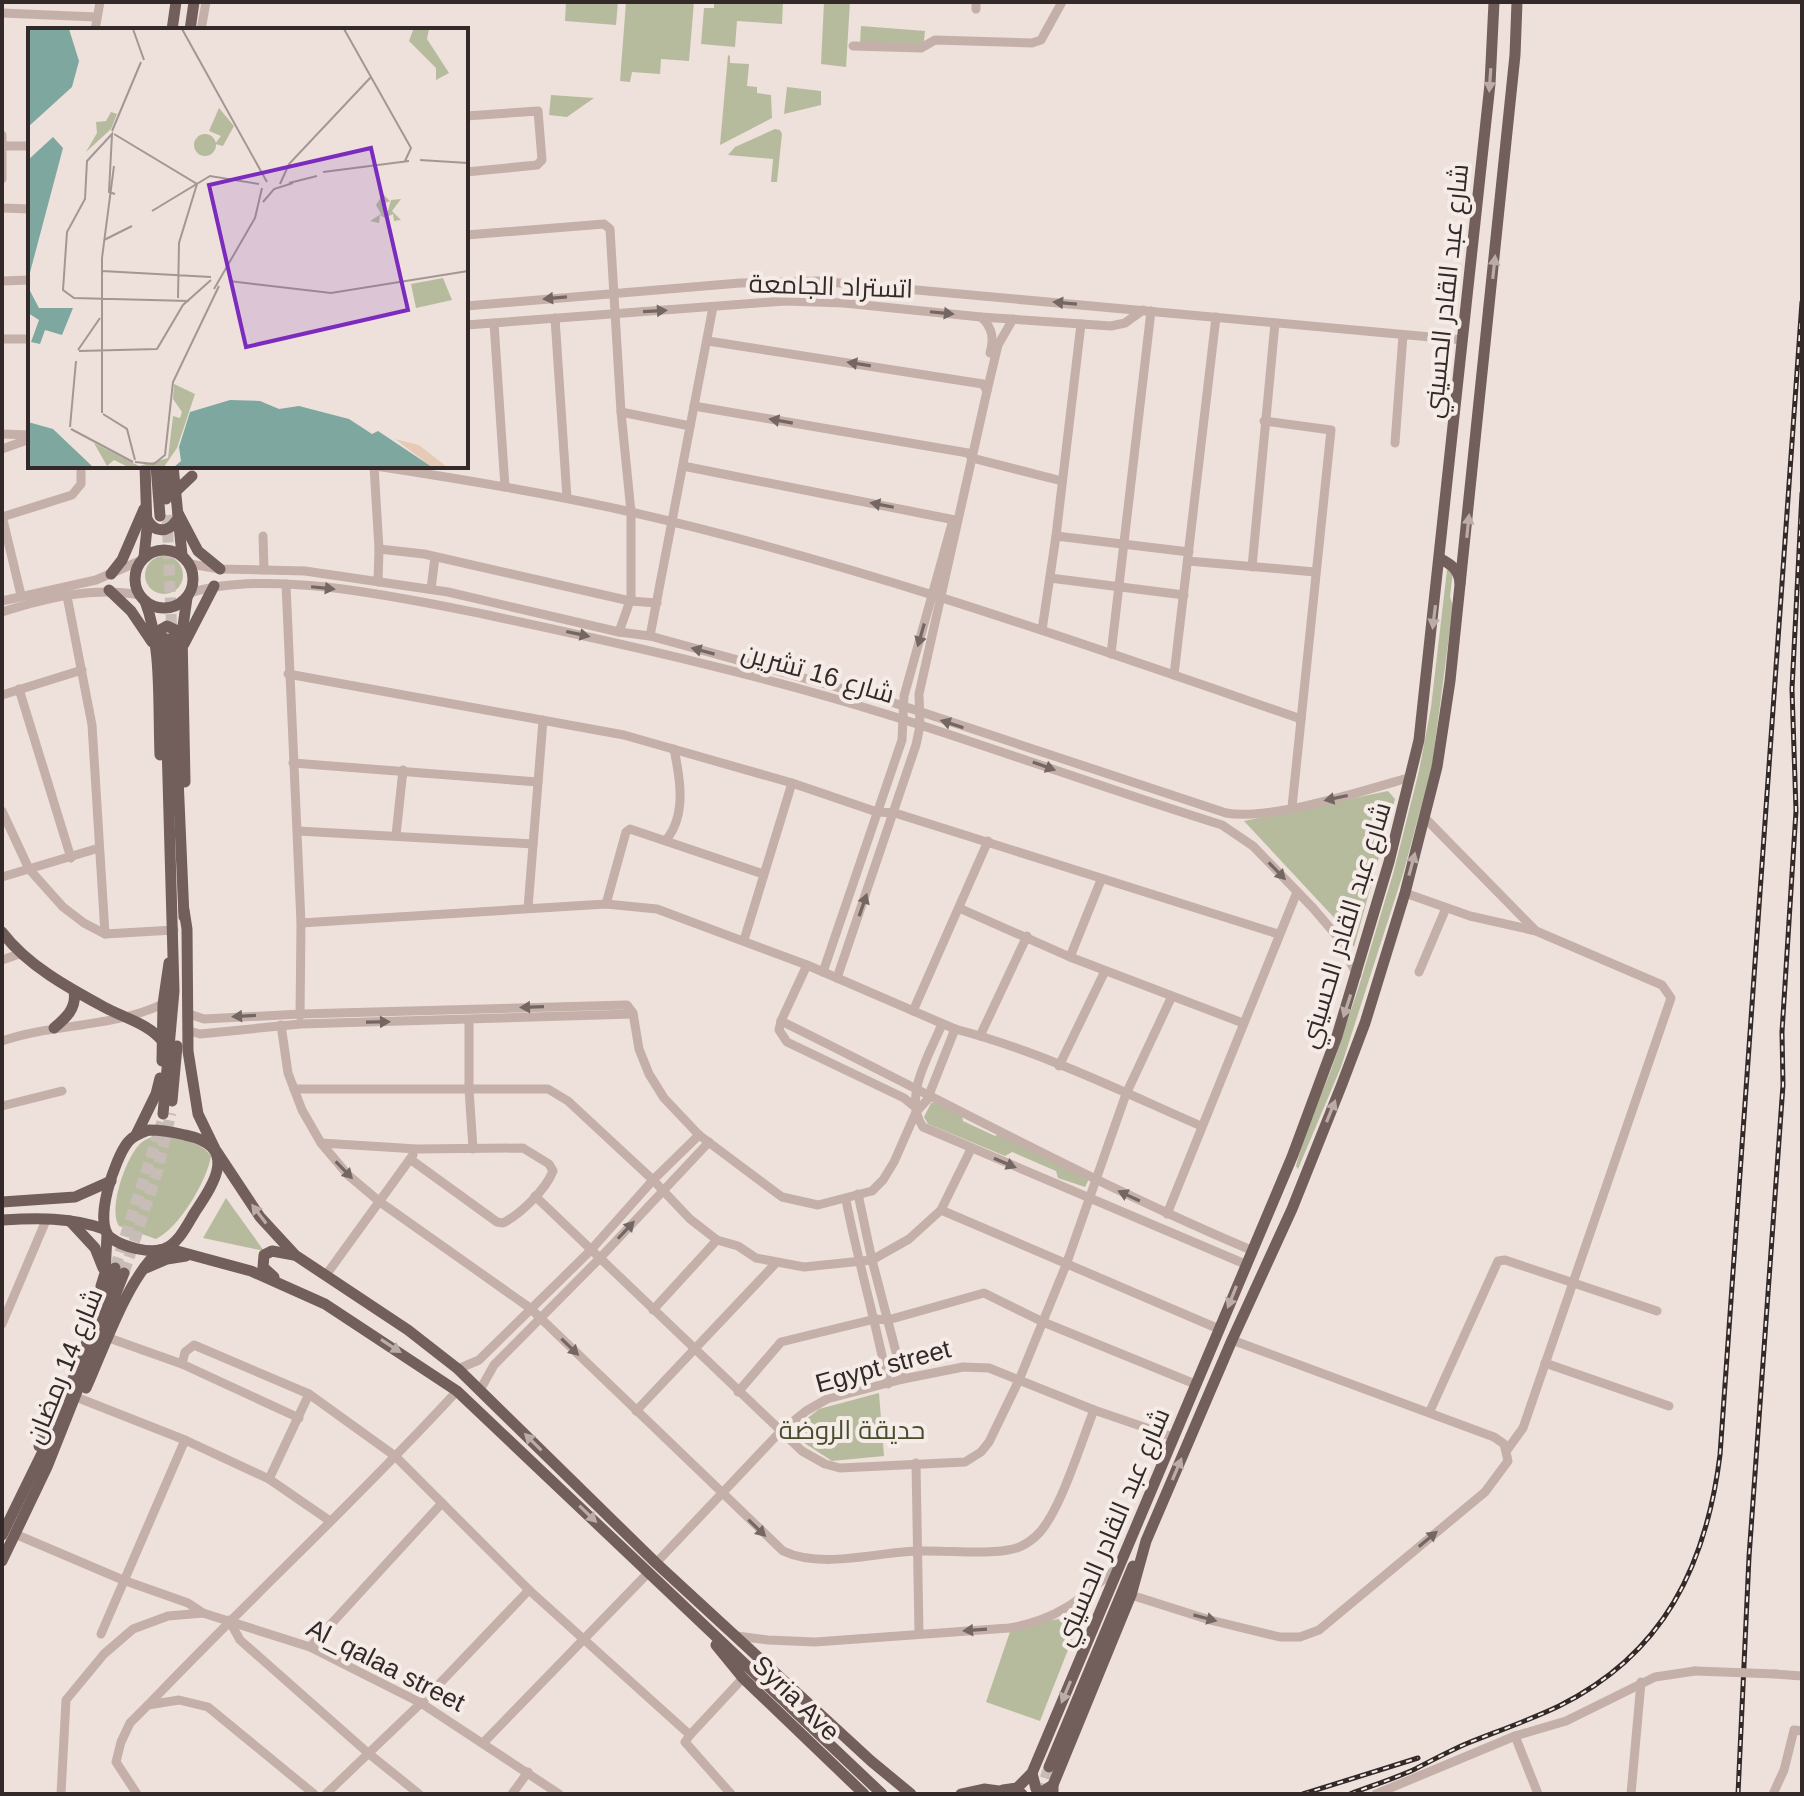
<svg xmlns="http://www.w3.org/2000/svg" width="1804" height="1796" font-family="Arial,Cairo,sans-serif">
	<rect width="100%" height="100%" fill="#eee1db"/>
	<g fill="#b7bb9d">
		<polygon points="566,2 618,2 616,25 565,21"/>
		<polygon points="626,2 694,2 689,61 661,59 660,74 632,72 630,82 620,81"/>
		<polygon points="714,2 783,2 782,24 737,21 735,47 701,44 704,8 714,8"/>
		<polygon points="824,2 850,2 846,67 821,64"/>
		<polygon points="861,26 925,31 924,41 920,45 860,43"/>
		<polygon points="728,55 730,56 730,63 749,64 747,86 757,87 757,93 771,95 772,118 720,145"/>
		<polygon points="787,87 821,91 821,105 784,114"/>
		<polygon points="551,95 594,98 567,117 549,115"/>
		<polygon points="775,129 780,130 782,134 777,182 771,182 773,159 728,155 735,147"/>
		<circle cx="164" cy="575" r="19"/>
		<polygon points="1447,570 1453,570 1450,597 1453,606 1432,766 1403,874 1341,1067 1298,1169 1296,1166 1304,1137 1331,1070 1359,986 1393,874 1419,771 1431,707"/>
		<polygon points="1388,791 1395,799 1354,947 1340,924 1244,821"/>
		<polygon points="937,1102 962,1116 963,1121 995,1136 1000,1133 1086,1176 1088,1181 1085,1187 1058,1178 1056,1171 1012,1152 1005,1156 928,1124 924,1117 931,1103"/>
		<path d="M161,1136C178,1139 201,1141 211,1156C207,1181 179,1228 156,1239L119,1226C108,1209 125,1161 138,1146C144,1139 152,1136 161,1136Z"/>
		<polygon points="226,1198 264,1251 203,1238"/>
		<polygon points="879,1393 884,1456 832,1461 789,1433 819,1409"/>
		<polygon points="1059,1619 1075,1632 1040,1721 986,1702 1012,1626"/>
	</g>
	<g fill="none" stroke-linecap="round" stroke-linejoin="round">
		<g stroke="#c8bcb7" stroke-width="11" stroke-dasharray="11 5.5" stroke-linecap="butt">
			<polyline points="167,515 172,637"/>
			<polyline points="115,1268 162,1122"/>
			<polyline points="124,1273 157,1173 171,1113"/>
			<polyline points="1040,1794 1049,1767"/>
		</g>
		<g stroke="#c4b0a9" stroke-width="9">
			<polyline points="976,9 976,2"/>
			<polyline points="2,13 97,17"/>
			<polyline points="95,30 100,2"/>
			<polyline points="201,30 206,2"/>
			<polyline points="853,46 921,48 935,40 1032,43 1041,40 1062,2"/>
			<polyline points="466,116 538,111 542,160 537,165 466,172"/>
			<polyline points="2,135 2,179"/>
			<polyline points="2,146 30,146"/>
			<polyline points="2,208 30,209"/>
			<polyline points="466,235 604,224 610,229 621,412 631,512 631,598 619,632"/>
			<polyline points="2,281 30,280"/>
			<polyline points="466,306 740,283 818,281 1463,340"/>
			<path d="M981,317C993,328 994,339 990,353"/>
			<polyline points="555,318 567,498"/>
			<polyline points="494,323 505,487"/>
			<polyline points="466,325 785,301 844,303 981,317 1111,326 1125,323 1143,310"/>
			<polyline points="2,339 30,339"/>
			<polyline points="708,341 983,384 987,391"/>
			<polyline points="694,406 968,453 972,458 1062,481"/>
			<polyline points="621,412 690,426"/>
			<polyline points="1264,421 1331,430 1292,807"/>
			<polyline points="2,434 30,435"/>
			<polyline points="1395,443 1403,335"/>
			<polyline points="2,449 30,439"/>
			<polyline points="374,466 379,549 378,582"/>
			<path d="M376,466C461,479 547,493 631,512C859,564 1081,643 1301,719"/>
			<polyline points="683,466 955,520"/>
			<polyline points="2,516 21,595"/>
			<polyline points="2,517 72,495 81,484 81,466"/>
			<polyline points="263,536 264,570"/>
			<polyline points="1056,536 1189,552"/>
			<polyline points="379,549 424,554 630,601 657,603"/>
			<polyline points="1188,561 1315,572"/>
			<path d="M190,564L220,569L305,571L448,592L619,632L650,636L891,702L1226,813C1270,821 1366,790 1411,777"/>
			<polyline points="1252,567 1275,323"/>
			<polyline points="1050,578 1184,595"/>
			<polyline points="286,584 301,923 300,1016"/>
			<polyline points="431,589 435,557"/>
			<path d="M190,593C268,568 403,598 483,614C619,643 755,673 889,715C1000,750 1110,790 1222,825L1253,846L1313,908L1336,935L1357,975"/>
			<polyline points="67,596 92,725 105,934"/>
			<polyline points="2,601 96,580 142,560"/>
			<path d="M2,612C46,598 93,586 140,595"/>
			<polyline points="1042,630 1056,536 1081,324"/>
			<polyline points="650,636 713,307"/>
			<polyline points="1111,654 1151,311"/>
			<polyline points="288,674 624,735 792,783 877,812 895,813 1278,934"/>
			<polyline points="1174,675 1216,317"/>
			<polyline points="19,689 71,858"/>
			<polyline points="2,695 82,670"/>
			<polyline points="293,763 538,782"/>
			<polyline points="2,811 29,869 63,907 84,923 105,934 174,930"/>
			<polyline points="1425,818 1534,929"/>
			<polyline points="298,831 533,844"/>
			<polyline points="396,835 403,770"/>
			<path d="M666,840C687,815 680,778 674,749"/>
			<polyline points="2,877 99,848"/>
			<polyline points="1405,893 1470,916 1536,931 1662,985 1671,998 1523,1428 1507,1450"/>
			<polyline points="606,904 626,832 630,829 763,874"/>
			<polyline points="528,908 543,720"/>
			<polyline points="959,908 1070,957 1243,1023"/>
			<path d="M301,923L606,904L657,909L807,965L955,1029C1040,1051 1121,1091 1201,1126"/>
			<polyline points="744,940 792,783"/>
			<polyline points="1070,957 1101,880"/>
			<polyline points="2,960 22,953"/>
			<polyline points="807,965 781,1021 779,1030 787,1042 904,1098 915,1107"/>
			<polyline points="823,972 902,740 904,696 953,520"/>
			<polyline points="1419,972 1446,908"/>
			<polyline points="837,978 916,745 920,726 919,694 987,391 998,345 1013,319"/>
			<polyline points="913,1011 988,841"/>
			<polyline points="189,1014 204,1019 301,1014 627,1005 633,1013 639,1049 649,1074 664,1098 699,1135 782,1197 818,1205 872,1191 883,1180 894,1162 916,1112 927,1100 955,1029"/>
			<polyline points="469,1020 469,1089 473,1149"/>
			<path d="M781,1021C938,1098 1090,1182 1251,1250"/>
			<path d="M942,1024C930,1054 902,1097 923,1127L1245,1264"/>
			<path d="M281,1025L288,1073L302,1110L321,1143L348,1175L380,1202L530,1308L783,1551C824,1570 878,1551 922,1551C950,1550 981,1555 1008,1550C1018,1549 1028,1543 1035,1537C1059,1517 1081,1442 1094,1410"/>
			<polyline points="189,1031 200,1034 300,1024 633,1014"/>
			<polyline points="980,1036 1027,936"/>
			<path d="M2,1041C54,1023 112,1028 163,1004"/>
			<polyline points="1059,1066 1105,971"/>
			<polyline points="294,1089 548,1089 568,1101 653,1180 690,1219 717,1240 738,1246 756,1258 804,1267 872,1260 909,1239 941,1210 971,1149"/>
			<polyline points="2,1106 62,1091"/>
			<path d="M321,1143L417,1149L523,1148L549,1164L553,1171C546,1189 521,1214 503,1223L497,1222L410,1159"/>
			<polyline points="858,1194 872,1260 903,1379"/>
			<polyline points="535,1196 802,1451 825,1464 840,1468 965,1462 981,1452 989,1442 1019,1380 1066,1265 1126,1094 1172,996"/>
			<path d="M846,1200C858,1262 876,1322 888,1384"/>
			<polyline points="941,1210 1219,1329"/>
			<polyline points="1167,1214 1297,892"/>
			<polyline points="326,1275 413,1155"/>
			<polyline points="653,1310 717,1240"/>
			<polyline points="2,1324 47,1218"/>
			<polyline points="109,1338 182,1364 299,1418"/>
			<polyline points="1545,1363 1669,1406"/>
			<polyline points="182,1364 185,1352 194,1345 309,1394 395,1456 529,1590 690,1735 743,1678"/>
			<polyline points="458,1369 479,1360 590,1251 653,1180 699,1135"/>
			<polyline points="480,1390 494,1365 599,1259 709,1142"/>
			<polyline points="738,1392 781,1342 875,1319 888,1320 984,1293 1043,1322 1195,1384"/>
			<polyline points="81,1399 185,1440 269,1479 330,1521"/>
			<polyline points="636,1411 776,1263"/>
			<polyline points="1430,1411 1498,1261 1505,1260 1657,1311"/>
			<polyline points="916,1463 919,1633"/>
			<polyline points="269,1479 309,1394"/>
			<polyline points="15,1534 123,1580 188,1603 203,1613"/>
			<polyline points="656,1563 780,1432 806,1411 827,1399 903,1379 963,1367 989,1368 1094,1410 1173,1437"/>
			<polyline points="1131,1595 1210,1620 1280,1637 1300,1637 1319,1630 1485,1492 1508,1461 1504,1444 1494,1437 1232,1340"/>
			<polyline points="229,1620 240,1640 368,1753 419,1794"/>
			<polyline points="101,1634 185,1440"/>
			<path d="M737,1636L768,1640L815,1642L1009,1628C1058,1620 1081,1599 1118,1567"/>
			<polyline points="310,1647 442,1503"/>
			<polyline points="1776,1674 1802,1676"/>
			<path d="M148,1705C249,1599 358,1499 457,1391"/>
			<polyline points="690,1735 685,1742 731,1794"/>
			<polyline points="1515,1736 1538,1794"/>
			<polyline points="483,1743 648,1573"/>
			<polyline points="61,1794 66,1700 104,1654 133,1629 168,1616 203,1613 310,1647 421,1703 559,1794"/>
			<polyline points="137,1794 116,1762 121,1742 130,1723 148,1705 179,1700 208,1707 314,1794"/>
			<polyline points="326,1794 421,1703 529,1590"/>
			<polyline points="512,1794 528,1772"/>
			<polyline points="1376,1794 1515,1736 1566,1721 1655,1677 1695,1671"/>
			<polyline points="1631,1794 1641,1682"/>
			<polyline points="1773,1794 1784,1770 1794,1730 1802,1731"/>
		</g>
		<g stroke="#725e5b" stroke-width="11">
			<polyline points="172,30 176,2"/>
			<polyline points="190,30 194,2"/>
			<polyline points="156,466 160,516"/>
			<polyline points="164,466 166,499"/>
			<polyline points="173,466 182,555"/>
			<polyline points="174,493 192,476"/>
			<polyline points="178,513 198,551 220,569"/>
			<path d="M147,519C154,533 168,533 176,521"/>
			<circle cx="164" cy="579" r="29"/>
			<polyline points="144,557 147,528 145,466"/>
			<path d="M1441,559C1452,565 1459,570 1460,583"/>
			<polyline points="111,574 122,560 144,509"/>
			<polyline points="109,590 131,611 152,642"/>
			<path d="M145,601C162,645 158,707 160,755"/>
			<polyline points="153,634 167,626 182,633"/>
			<polyline points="172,638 184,917"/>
			<polyline points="184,644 214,586"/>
			<polyline points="185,782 182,633 187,598"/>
			<polyline points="184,910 187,929 188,1051 198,1114 215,1149 260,1217 295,1255 408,1330 458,1369 656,1563 871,1761 911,1794"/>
			<path d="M2,932C27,965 67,987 104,1007C122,1017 150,1024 163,1042"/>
			<path d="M54,1028C66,1018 77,1008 74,991"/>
			<polyline points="162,1061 163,1004 169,963"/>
			<polyline points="172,1101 177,1046"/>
			<polyline points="163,1114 174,991 164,638"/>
			<path d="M149,1130C162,1130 173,1132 185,1135C238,1146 216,1181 195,1212C187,1225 179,1243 164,1249C150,1254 123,1247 111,1238C92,1224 115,1158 128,1142C134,1135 141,1133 149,1130Z"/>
			<polyline points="136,1135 156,1094 160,1078"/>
			<polyline points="2,1202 75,1197 111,1181"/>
			<path d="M2,1220C37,1218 70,1217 104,1229"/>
			<polyline points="70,1221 95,1248 103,1268"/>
			<polyline points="166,1248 251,1271 325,1304 457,1391 882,1794"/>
			<polyline points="146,1268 167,1259 186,1256"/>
			<polyline points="274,1277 263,1267 264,1255 272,1251 294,1255"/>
			<polyline points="101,1286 105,1273 107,1235"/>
			<path d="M86,1388C105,1346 127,1279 160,1250"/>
			<polyline points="39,1446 59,1395"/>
			<polyline points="2,1535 54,1429 115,1268"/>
			<polyline points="2,1561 47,1467 124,1273"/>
			<polyline points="716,1645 743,1678 864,1794"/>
			<polyline points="1049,1767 1133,1566"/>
			<polyline points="1032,1773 1036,1789 1042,1792 1053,1785"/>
			<polyline points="1003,1790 1017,1788 1032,1773 1292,1157 1337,1036 1389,862 1419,740 1490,84 1494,2"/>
			<polyline points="961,1794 984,1789 1022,1794"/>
			<polyline points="1053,1794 1053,1785 1131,1595 1146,1541 1232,1340 1292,1209 1342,1084 1365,1023 1405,893 1437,767 1450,681 1515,55 1517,2"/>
		</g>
		<defs>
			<g id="rail">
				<polyline points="1303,1794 1418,1758"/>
				<path d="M1350,1794C1371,1786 1393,1779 1413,1770C1431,1761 1449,1751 1468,1743C1498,1731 1530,1720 1559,1706C1664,1654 1706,1566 1720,1455L1802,302"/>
				<polyline points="1738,1794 1749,1557 1783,1085 1782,1032 1796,811 1792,689 1802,493"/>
			</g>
		</defs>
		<use href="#rail" stroke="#322928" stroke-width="5"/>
		<use href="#rail" stroke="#f6ece7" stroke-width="2" stroke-dasharray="6" stroke-linecap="butt"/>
		<polyline stroke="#c4b0a9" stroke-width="9" points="1695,1671 1776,1674"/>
	</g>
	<defs><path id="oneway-solid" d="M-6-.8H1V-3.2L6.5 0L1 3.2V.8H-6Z" transform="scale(2)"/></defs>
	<g fill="#bbaca8">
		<use href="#oneway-solid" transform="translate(1490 80) rotate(94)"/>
		<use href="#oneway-solid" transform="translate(1494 267) rotate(-84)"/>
		<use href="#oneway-solid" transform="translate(1468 526) rotate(-84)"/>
		<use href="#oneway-solid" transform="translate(1434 617) rotate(97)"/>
		<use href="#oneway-solid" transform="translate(1412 864) rotate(-75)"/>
		<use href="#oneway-solid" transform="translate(1347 1006) rotate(108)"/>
		<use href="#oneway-solid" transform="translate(1331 1111) rotate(-68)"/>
		<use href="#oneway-solid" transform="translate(259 1214) rotate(-127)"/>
		<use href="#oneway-solid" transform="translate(1232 1297) rotate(112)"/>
		<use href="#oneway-solid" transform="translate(391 1346) rotate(33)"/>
		<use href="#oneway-solid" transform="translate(533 1442) rotate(-135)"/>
		<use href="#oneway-solid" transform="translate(1177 1469) rotate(-67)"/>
		<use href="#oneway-solid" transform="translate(588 1514) rotate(44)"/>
		<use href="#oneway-solid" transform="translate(1066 1692) rotate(113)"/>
	</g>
	<g fill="#746662">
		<use href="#oneway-solid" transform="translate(555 298) rotate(175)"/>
		<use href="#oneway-solid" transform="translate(1065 303) rotate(-175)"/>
		<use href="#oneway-solid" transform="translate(655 311) rotate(-3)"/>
		<use href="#oneway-solid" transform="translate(942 313) rotate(6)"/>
		<use href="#oneway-solid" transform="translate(859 364) rotate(-171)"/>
		<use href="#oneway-solid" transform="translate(781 421) rotate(-170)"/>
		<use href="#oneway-solid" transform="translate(882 505) rotate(-169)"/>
		<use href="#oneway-solid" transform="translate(323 588) rotate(6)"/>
		<use href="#oneway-solid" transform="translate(578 634) rotate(12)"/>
		<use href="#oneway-solid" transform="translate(921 635) rotate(106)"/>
		<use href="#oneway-solid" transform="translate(703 651) rotate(-165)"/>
		<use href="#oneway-solid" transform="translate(952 724) rotate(-162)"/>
		<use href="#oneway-solid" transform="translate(1044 766) rotate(20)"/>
		<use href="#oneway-solid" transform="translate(1336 798) rotate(168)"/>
		<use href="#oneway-solid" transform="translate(1277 871) rotate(46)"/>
		<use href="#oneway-solid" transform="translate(863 905) rotate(-71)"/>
		<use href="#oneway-solid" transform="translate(532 1007) rotate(178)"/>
		<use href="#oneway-solid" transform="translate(244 1016) rotate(177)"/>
		<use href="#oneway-solid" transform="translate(378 1022) rotate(-1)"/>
		<use href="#oneway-solid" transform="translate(1005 1163) rotate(23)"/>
		<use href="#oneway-solid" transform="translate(344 1170) rotate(46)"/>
		<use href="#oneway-solid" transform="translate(1129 1196) rotate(-155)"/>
		<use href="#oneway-solid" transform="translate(626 1230) rotate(-47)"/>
		<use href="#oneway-solid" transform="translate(570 1347) rotate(44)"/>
		<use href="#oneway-solid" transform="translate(757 1528) rotate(44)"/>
		<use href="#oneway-solid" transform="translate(1428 1539) rotate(-40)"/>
		<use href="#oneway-solid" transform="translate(1205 1618) rotate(15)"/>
		<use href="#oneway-solid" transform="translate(975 1630) rotate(176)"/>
	</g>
	<g text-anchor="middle" stroke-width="8" stroke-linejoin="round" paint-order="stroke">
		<g font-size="26" fill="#322928" stroke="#f6ece7">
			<text transform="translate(831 286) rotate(2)" y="9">اتستراد الجامعة</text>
			<text transform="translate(1446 291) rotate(-84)" y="9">شارع عبد القادر الحسيني</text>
			<text transform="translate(818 673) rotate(16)" y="9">شارع 16 تشرين</text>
			<text transform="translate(1345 925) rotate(-73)" y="9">شارع عبد القادر الحسيني</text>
			<text transform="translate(64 1366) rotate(-68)" y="9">شارع 14 رمضان</text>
			<text transform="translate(883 1366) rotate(-15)" y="9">Egypt street</text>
			<text transform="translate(1112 1527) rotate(-67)" y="9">شارع عبد القادر الحسيني</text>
			<text transform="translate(386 1665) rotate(27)" y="9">Al_qalaa street</text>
			<text transform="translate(796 1698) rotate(44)" y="9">Syria Ave</text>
		</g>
		<g font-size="26" fill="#484d2f" stroke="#f6ece7">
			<text x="852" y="1439">حديقة الروضة</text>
		</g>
	</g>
	<g transform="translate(28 28)">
		<rect width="440" height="440" fill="#eee1db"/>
		<path d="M401,1L399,11L421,45L408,52V40L381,13L385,2ZM191,80L206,98L195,118L187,116L193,108L181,103ZM83,84L89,86L83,101L58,124L69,105L68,94L78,93ZM166 117a11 11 0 1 1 22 0a11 11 0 1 1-22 0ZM355,166L362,173L357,175L359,186L363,172L373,171L364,183L373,192L366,193L365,186L357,190L352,187L351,195L342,193L353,186L348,177ZM415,250L424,272L388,280L383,256ZM146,356L167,366L149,420L136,439H100L86,432L79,438L66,415L111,438L140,430L145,388L152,390L154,384L145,371Z" fill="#b7bb9d"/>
		<path d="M367,411L391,417L419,439H404Z" fill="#e5cbb6"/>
		<path d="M0,1H41L51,33L44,59L0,99ZM25,109L35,120L0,252V132ZM0,259L11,280H45L34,307L17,302L12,316L3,314L11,292L0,285ZM202,372L232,373L251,381L271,378L321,391L344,406L350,403L404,439H146L153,433L151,419L162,384ZM0,394L25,401L65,439H0Z" fill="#7ea7a0"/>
		<path fill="none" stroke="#a39793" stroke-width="2" d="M105,1L116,32M154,1L239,154M316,1L383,120L377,133M84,103L113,34M86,106L169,156L151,215L150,270M392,132L440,135M295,144L381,133M261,155L289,148M252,156L261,136L343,49M87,166L81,164L84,106L59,133L57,171L39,204L35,262L46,270L161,273M235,174L246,161L265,155M124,183L182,148L231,156M76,212L104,198M74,243L183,249M201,253L303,265L440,243M186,261L227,190L234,160M50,322L72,290M51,323L129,321L155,277L183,252M74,385V230L86,138M75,386L99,401L107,432M42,399L48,333M43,401L105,434M107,434L126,436L137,427L145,354L191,258"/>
		<path fill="#7b2cbf" fill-opacity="0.15" stroke="#7b2cbf" stroke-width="4" d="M343,120L380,282L218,319L181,157Z"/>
		<rect width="440" height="440" fill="none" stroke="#322928" stroke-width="4"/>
	</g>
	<rect width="1804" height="1796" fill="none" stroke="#322928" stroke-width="8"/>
</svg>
